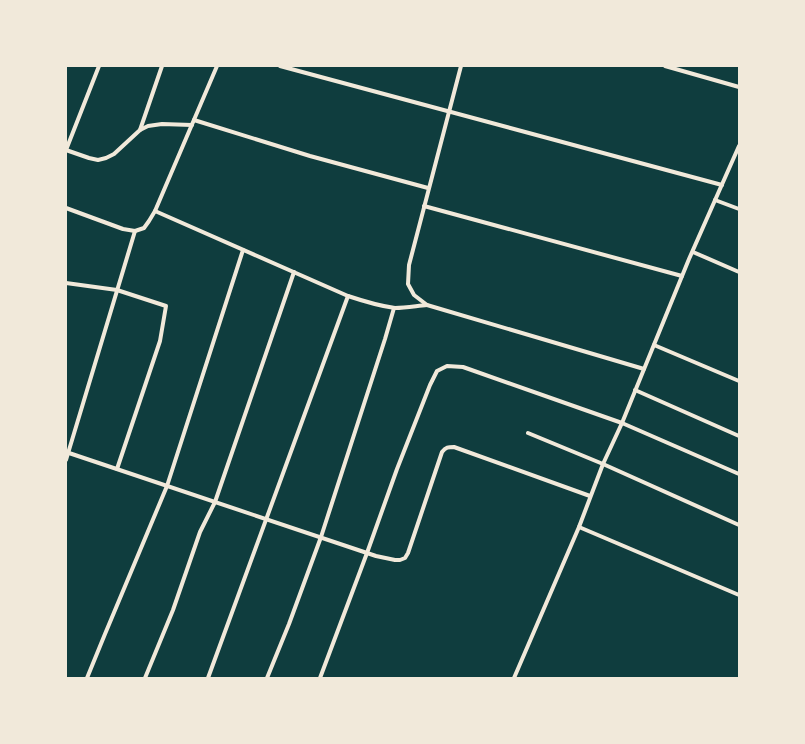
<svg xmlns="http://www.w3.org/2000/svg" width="805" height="744" font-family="'Fira Sans',sans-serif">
	<rect width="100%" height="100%" fill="#0f3d3e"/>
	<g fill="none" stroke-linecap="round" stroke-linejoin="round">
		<g stroke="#f1e9da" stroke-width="4">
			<polyline points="280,66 722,185"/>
			<polyline points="461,66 409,265 408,284 414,295 427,305 644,369"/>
			<polyline points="665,66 739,87"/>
			<polyline points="194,120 310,156 428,188"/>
			<polyline points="140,130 162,66"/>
			<polyline points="66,150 89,158 98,160 106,158 114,154 140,130 148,126 162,124 192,125"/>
			<polyline points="66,150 99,66"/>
			<polyline points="715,200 739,209"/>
			<polyline points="424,206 682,276"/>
			<polyline points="66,208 123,229 135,231 144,228 149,221 155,211 217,66"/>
			<path d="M155,211L348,296C363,301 379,306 395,308C406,308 416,306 427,305"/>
			<polyline points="693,252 739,272"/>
			<polyline points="66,283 117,290 166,306 160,341 117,469"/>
			<polyline points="654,345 739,381"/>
			<polyline points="635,390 739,436"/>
			<polyline points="528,433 603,464 739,525"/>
			<path d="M66,452L376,556L395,560H400L405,558L408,553L442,452C446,447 448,447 454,447L590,496"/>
			<polyline points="66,460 135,231"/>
			<polyline points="579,527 739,595"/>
			<polyline points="87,678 105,634 167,486 243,250"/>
			<polyline points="145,678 173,610 200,532 215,502 294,272"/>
			<polyline points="208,678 348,296"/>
			<polyline points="267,678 289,624 321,537 385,339 394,308"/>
			<polyline points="320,678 367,553 397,469 430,385 437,371 447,366 463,367 622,423 739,474"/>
			<polyline points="514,678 579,527 603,464 622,423 689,259 739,146"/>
		</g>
	</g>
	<rect width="805" height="744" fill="none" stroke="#f1e9da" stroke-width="134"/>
</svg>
